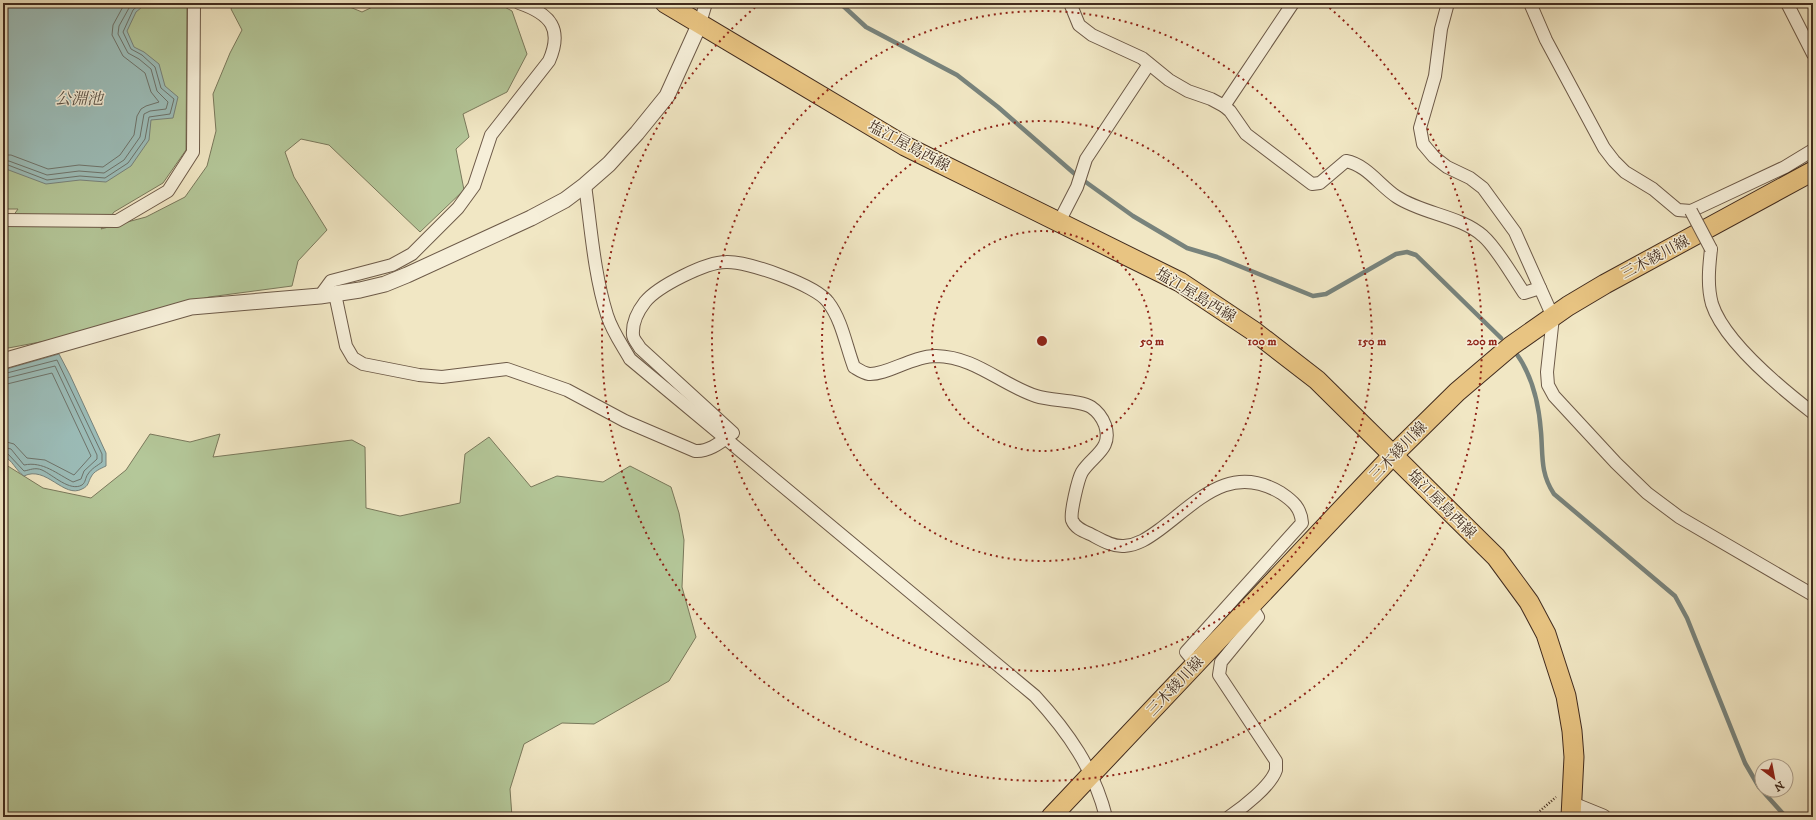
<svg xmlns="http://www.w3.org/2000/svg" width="1816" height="820" font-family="'IM FELL DW Pica','Noto Serif JP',serif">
	<rect width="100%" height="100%" fill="#f1e7c4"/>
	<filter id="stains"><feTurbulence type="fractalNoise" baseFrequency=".005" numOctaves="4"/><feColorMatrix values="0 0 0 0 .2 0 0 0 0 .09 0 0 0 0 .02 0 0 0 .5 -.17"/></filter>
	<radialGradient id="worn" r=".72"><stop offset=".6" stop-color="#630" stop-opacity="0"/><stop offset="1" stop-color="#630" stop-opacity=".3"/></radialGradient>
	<g fill="#b4c799" stroke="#7a795c">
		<polygon points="3,3 187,3 186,150 163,183 114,212 101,229 146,217 185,197 207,166 216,131 213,94 230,53 242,30 231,9 233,3 340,3 362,12 381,3 497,3 512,11 527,54 507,92 463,114 469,137 456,149 464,190 420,232 329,145 301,139 285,152 294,177 327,230 298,261 292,286 209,297 56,339 3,349 3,224 8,223 18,209 3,209"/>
		<polygon points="150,434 190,442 220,434 213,457 352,440 365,447 366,508 400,516 460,503 465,454 489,437 531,487 557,476 603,482 630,466 671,487 679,513 684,540 682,587 696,637 669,681 594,724 562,723 524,744 510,789 512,817 3,817 3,463 43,488 91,498 126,470"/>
	</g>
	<g fill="#9cbeba" stroke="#78837c">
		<polygon points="3,3 147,3 136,12 127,31 134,47 144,52 159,64 165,86 178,97 173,118 151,120 149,140 131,166 106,182 80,180 46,184 6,169 3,170"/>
		<path d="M59,354L70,375L106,453V466C100,469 94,471 91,477C88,482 89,486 82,489C64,499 46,465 24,476C16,471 12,459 3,456V370Z"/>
	</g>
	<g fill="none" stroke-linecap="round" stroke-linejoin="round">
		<g stroke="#6e746c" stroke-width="1">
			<polyline points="3,155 11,155 48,169 79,165 103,167 120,155 134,135 137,116 141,109 146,106 159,102 151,92 145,73 123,56 112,35 113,25 125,3"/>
			<polyline points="3,161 9,161 47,175 79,171 104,173 124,160 140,137 144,114 150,111 166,109 168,102 157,91 151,69 139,59 128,53 118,34 119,26 129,8 133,3"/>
			<polyline points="3,166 8,165 47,180 80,176 105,178 128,163 145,139 149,117 170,114 174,99 161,88 155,67 142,55 131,49 123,32 133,10 141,3"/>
			<path d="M3,374L57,360L102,454V462C97,466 92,468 88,474C85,478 86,482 82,485C70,492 53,475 42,470C35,467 30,470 24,471L8,454L3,452"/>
			<path d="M3,379L55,366L97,455V459L84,471L81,479L73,482C57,474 43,461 24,465L11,449L3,447"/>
			<polyline points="3,385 52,373 91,456 74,475 45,460 27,458 14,444 3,441"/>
		</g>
		<g stroke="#78837c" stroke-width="4.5">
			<polyline points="840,3 866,27 957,75 998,107 1076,175 1133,216 1187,248 1217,257 1313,296 1326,294 1396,254 1407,252 1416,255 1501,338"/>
			<path d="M1516,353C1532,375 1539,405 1541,432C1543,455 1540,473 1554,494L1675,596L1687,618L1745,763L1759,787L1786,817"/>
		</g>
		<defs>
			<g id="minor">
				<path d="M1070,3L1079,25L1092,35L1142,58L1169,80L1188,91L1211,99L1224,106L1230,111L1246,134L1312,184L1320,183L1346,161C1367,165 1380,186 1397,197C1423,214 1461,216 1483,236C1497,248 1513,277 1524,293L1540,288"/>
				<polyline points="1448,3 1441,29 1435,76 1420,128 1423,144 1434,157 1447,167 1470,178 1483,188 1515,232 1553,317 1547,372 1548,385 1554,396 1616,463 1647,493 1679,517 1813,595"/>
				<polyline points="1530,3 1546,40 1604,148 1614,161 1625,172 1653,189 1678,210 1691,211 1785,167 1813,150"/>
				<polyline points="1787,3 1813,54"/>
				<polyline points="700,23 706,3"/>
				<polyline points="1224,106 1293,3"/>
				<path d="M585,185C591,228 594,274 607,315C612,331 622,345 630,359L1035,696C1068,732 1094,769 1106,817"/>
				<polyline points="3,220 117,221 168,191 193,152 194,3"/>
				<polyline points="1059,222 1077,187 1086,159 1149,64"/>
				<path d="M1711,249C1709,267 1707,286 1712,304C1724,341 1782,389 1813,413"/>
				<path d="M335,294L346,346L353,358L363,364L419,375L442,377L507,369L567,390L625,421L695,451C710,452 722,441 733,433L640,348C638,344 633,339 633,335C632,323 638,311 645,302C658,286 706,262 726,262C747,261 816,285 828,302C842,320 846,346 854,367C859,370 863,373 869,374C887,375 912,356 936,356C976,357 1000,384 1036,396C1051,401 1080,400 1091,407C1097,411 1102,417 1105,425C1113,449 1093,455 1082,472C1078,479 1070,513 1072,520C1075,528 1083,531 1090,534C1100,539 1112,547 1124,546C1138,545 1148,538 1159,530C1197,502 1230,462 1281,493C1293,501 1301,508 1302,523L1186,652L1196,664"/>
				<path d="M320,296L331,281L392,265L412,254L458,208L474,186L491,135L549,61C563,29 551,14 519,3"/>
				<path d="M1229,817C1242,808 1271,786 1276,770C1276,767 1276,764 1276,761L1219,675L1221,662L1258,617L1251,606"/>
			</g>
			<g id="tertiary">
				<polyline points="3,361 191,307 320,296 360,290 385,284 407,275 531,218 565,200 585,185 609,164 637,133 667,96 700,23"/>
				<polyline points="1571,804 1603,817"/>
			</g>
			<g id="primary">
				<polyline points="665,3 905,146 1180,282 1255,332 1317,380 1496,557 1529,602 1546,634 1566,696 1572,731 1574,757 1571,817"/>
				<polyline points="1051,817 1393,455 1457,392 1511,346 1568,306 1605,284 1813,171"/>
			</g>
		</defs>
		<use href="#minor" stroke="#6d5a48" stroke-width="14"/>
		<use href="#tertiary" stroke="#6d5a48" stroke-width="17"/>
		<use href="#primary" stroke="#412b1e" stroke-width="21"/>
		<polyline stroke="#412b1e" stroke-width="2.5" stroke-dasharray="1 2" stroke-linecap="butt" points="1533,817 1556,797"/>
		<use href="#minor" stroke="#f6efd9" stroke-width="12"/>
		<use href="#tertiary" stroke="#f6efd9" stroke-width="15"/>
		<use href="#primary" stroke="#e8c482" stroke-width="19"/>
		<defs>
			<polyline id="minor-bridge" points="1691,211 1711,249"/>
		</defs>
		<use href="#minor-bridge" stroke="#6d5a48" stroke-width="14" stroke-linecap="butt"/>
		<use href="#minor-bridge" stroke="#f6efd9" stroke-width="12"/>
	</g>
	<g fill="none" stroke="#8f2418" stroke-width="2" stroke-dasharray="2 4">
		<circle cx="1042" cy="341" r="110"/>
		<circle cx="1042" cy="341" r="220"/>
		<circle cx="1042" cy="341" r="330"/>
		<path d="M1325 4A440 440 0 1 1 759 4"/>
	</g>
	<g text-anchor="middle" stroke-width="3" stroke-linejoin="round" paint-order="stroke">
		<g font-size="15" fill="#412b1e" stroke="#f6efd9">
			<text transform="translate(909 146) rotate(28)" y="5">塩江屋島西線</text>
			<text transform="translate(1655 257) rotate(-28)" y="5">三木綾川線</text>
			<text transform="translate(1196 295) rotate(31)" y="5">塩江屋島西線</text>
			<text transform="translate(1398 451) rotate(-46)" y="5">三木綾川線</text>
			<text transform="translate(1442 504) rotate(45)" y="5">塩江屋島西線</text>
			<text transform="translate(1175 686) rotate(-47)" y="5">三木綾川線</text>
		</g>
		<g font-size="16" font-style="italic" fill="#585045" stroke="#f6efd9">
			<text x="79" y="104">公淵池</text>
		</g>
	</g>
	<circle cx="1042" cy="341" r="6" fill="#8f2418" stroke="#f6efd9" stroke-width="2"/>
	<g font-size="12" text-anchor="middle" font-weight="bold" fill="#8f2418" stroke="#f6efd9" stroke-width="3" stroke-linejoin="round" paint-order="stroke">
		<text x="1152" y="345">50 m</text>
		<text x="1262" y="345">100 m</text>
		<text x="1372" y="345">150 m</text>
		<text x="1482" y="345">200 m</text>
	</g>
	<rect width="1816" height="820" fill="none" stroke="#f1e7c4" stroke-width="16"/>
	<rect x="4" y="4" width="1808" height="812" fill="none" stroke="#412b1e" stroke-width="2"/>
	<rect x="8" y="8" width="1800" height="804" fill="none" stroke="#412b1e"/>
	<g transform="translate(1774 778) rotate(148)"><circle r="19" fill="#f6efd9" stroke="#aea18e"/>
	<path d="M0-3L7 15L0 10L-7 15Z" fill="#8f2418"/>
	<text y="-6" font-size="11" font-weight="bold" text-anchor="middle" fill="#412b1e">N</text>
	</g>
	<rect width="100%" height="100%" filter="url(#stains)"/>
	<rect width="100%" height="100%" fill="url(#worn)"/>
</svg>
